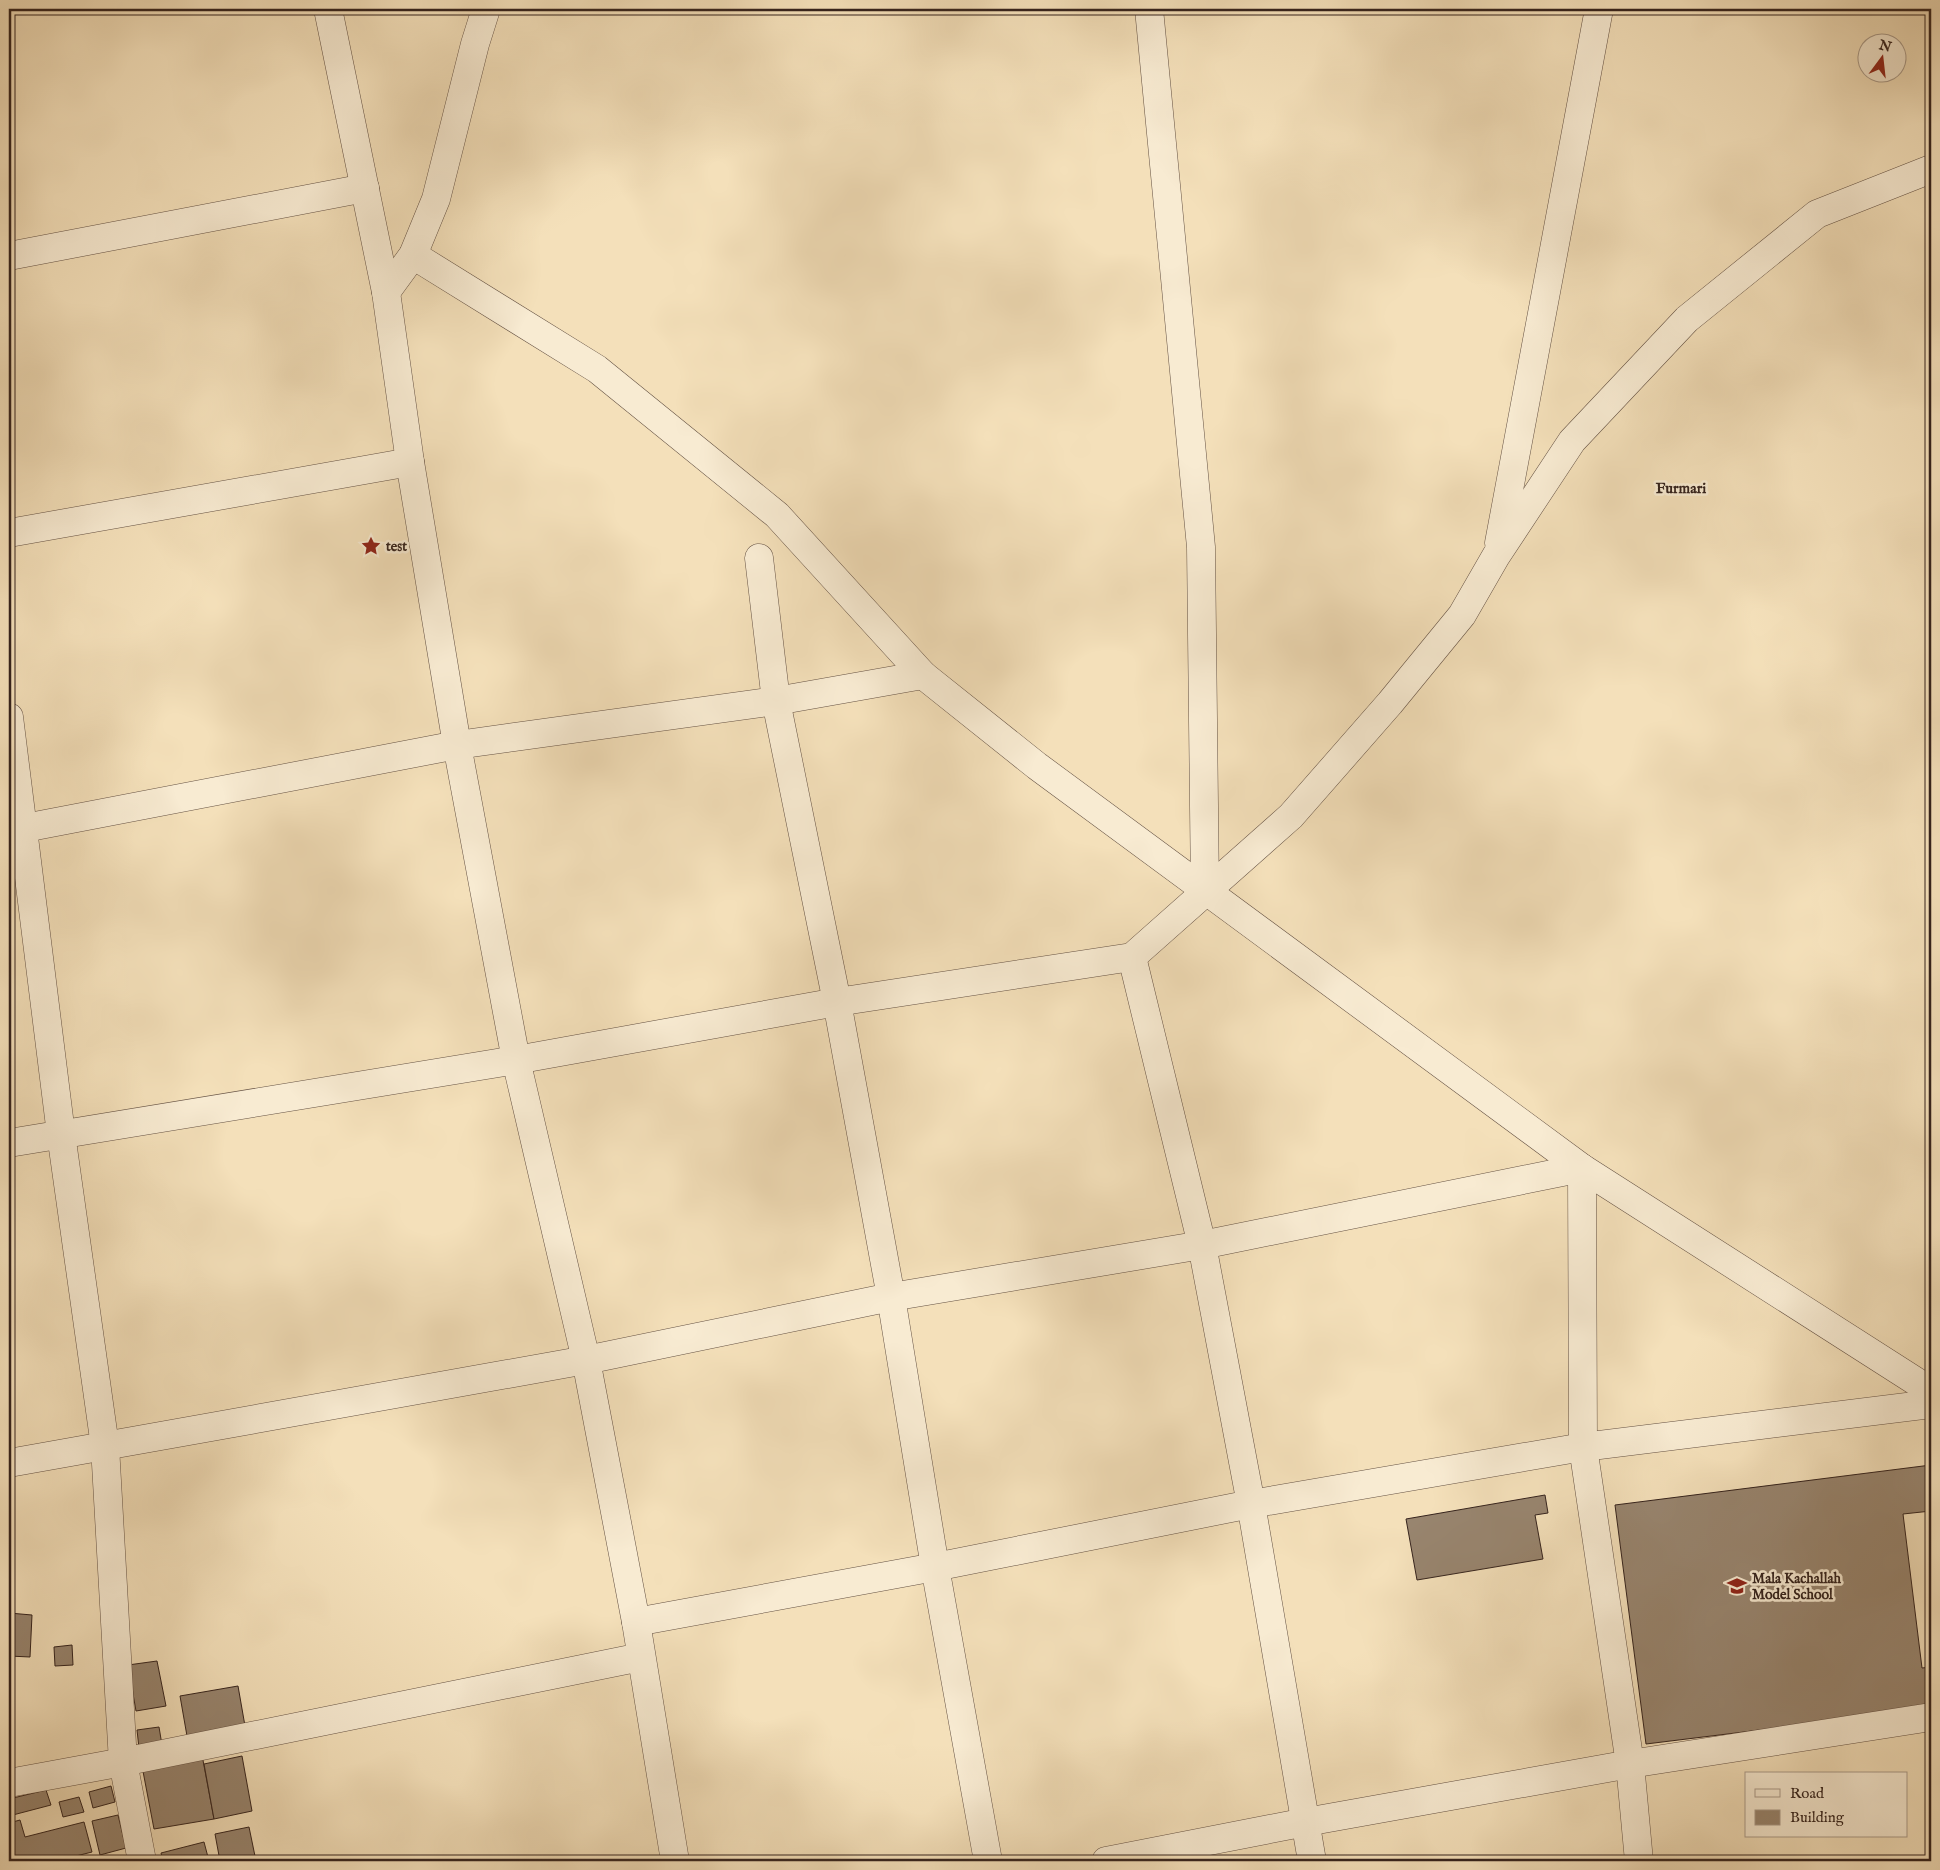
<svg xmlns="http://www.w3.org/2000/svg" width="1940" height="1870" font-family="'IM FELL English',serif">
	<rect width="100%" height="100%" fill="#f4e0ba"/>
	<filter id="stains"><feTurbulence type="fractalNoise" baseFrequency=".004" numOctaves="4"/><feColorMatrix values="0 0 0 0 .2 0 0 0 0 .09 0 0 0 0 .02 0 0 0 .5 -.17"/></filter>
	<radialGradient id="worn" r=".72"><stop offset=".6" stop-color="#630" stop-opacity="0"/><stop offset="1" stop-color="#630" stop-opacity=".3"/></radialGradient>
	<g fill="#98856f" stroke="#35231d">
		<polygon points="1931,1465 1931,1511 1903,1514 1922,1668 1931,1667 1931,1709 1646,1744 1615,1505"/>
		<polygon points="1545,1495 1548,1513 1535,1515 1543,1559 1417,1580 1406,1519"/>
		<polygon points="9,1613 32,1615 30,1657 9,1656"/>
		<polygon points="72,1645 73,1665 55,1666 54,1647"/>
		<polygon points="157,1661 166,1706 136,1711 128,1665"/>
		<polygon points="238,1686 245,1726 187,1736 180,1696"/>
		<polygon points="159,1727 162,1745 139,1748 137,1730"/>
		<polygon points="202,1755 214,1819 154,1829 142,1766"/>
		<polygon points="242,1756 252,1811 214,1819 204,1764"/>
		<polygon points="111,1786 115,1802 93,1808 89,1792"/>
		<polygon points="46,1790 51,1805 9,1816 9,1799"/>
		<polygon points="79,1797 84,1812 63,1817 59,1802"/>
		<polygon points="118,1815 126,1848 100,1855 92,1821"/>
		<polygon points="20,1820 25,1837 84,1822 92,1852 56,1861 14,1861 9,1841 9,1823"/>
		<polygon points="249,1827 256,1861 220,1861 215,1834"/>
		<polygon points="204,1842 209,1861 163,1861 161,1853"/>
	</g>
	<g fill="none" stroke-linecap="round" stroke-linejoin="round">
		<defs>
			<g id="minor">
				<polyline points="328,9 386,292 410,462 457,745 516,1060 586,1360 636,1622 675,1861"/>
				<polyline points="1149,9 1201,547 1205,892"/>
				<polyline points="413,255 597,369 777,515 923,675 1037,766 1582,1168 1931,1391"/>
				<polyline points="9,256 365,188"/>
				<polyline points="386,292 413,255 436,199 475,44 486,9"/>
				<polyline points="9,533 410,462"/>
				<polyline points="1499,543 1599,9"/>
				<polyline points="759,558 776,701 837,1002 891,1297 935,1567 988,1861"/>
				<polyline points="9,717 61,1134 105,1446 123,1762 142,1861"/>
				<polyline points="9,831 457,745 776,701 923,675"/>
				<polyline points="1132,957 1202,1245 1251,1504 1312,1861"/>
				<polyline points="9,1143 516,1060 837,1002 1132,957 1291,816 1390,703 1462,615 1496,556 1572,441 1687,319 1817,214 1931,169"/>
				<polyline points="9,1463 586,1360 891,1297 1202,1245 1582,1168 1583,1447 1630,1764 1639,1861"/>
				<polyline points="636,1622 935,1567 1251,1504 1583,1447 1931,1404"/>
				<polyline points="9,1783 123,1762 641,1657"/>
				<polyline points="1106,1861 1306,1822 1630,1764 1931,1717"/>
			</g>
		</defs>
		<use href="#minor" stroke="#655244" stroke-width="29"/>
		<use href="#minor" stroke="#f8ebd2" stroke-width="28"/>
	</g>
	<defs>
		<symbol id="sight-bare" viewBox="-9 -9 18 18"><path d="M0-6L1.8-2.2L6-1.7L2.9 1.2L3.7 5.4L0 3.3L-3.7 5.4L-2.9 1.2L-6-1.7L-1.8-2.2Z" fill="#8f2418" stroke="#f8ebd2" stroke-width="2.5" paint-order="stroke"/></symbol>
		<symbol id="school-bare" viewBox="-9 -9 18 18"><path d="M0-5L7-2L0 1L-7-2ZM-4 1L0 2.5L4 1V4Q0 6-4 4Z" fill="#8f2418" stroke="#f8ebd2" stroke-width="2.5" paint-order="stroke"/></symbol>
	</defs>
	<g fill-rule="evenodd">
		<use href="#sight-bare" x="357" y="532" width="28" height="28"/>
		<use href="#school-bare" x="1723" y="1572" width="28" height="28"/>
	</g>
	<g text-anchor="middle" stroke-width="5" stroke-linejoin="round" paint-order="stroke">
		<g font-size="14" font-weight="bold" fill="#35231d" stroke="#f8ebd2" text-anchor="start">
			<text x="386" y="551">test</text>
			<text x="1752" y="1583">Mala Kachallah<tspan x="1752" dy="16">Model School</tspan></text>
		</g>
		<g font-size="15" font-weight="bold" fill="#35231d" stroke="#f8ebd2">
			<text x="1681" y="493">Furmari</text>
		</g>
	</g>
	<rect width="1940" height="1870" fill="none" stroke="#f4e0ba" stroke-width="30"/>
	<rect x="10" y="10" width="1920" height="1850" fill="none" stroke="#35231d" stroke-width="2.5"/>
	<rect x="15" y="15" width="1910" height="1840" fill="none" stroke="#35231d"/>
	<rect x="1745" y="1772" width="162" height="65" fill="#f8ebd2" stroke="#aa9b8a"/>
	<rect x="1755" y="1789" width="25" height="8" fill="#f8ebd2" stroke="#aa9b8a"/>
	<text x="1790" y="1798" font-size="15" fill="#35231d">Road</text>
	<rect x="1755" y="1810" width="25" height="15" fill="#98856f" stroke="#aa9b8a"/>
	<text x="1790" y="1822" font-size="15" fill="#35231d">Building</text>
	<g transform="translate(1882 58) rotate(15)"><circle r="24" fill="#f8ebd2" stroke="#aa9b8a"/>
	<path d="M0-4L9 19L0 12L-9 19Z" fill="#8f2418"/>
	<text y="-8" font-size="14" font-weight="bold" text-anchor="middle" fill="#35231d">N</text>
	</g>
	<rect width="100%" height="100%" filter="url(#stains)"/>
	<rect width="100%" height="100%" fill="url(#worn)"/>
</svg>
